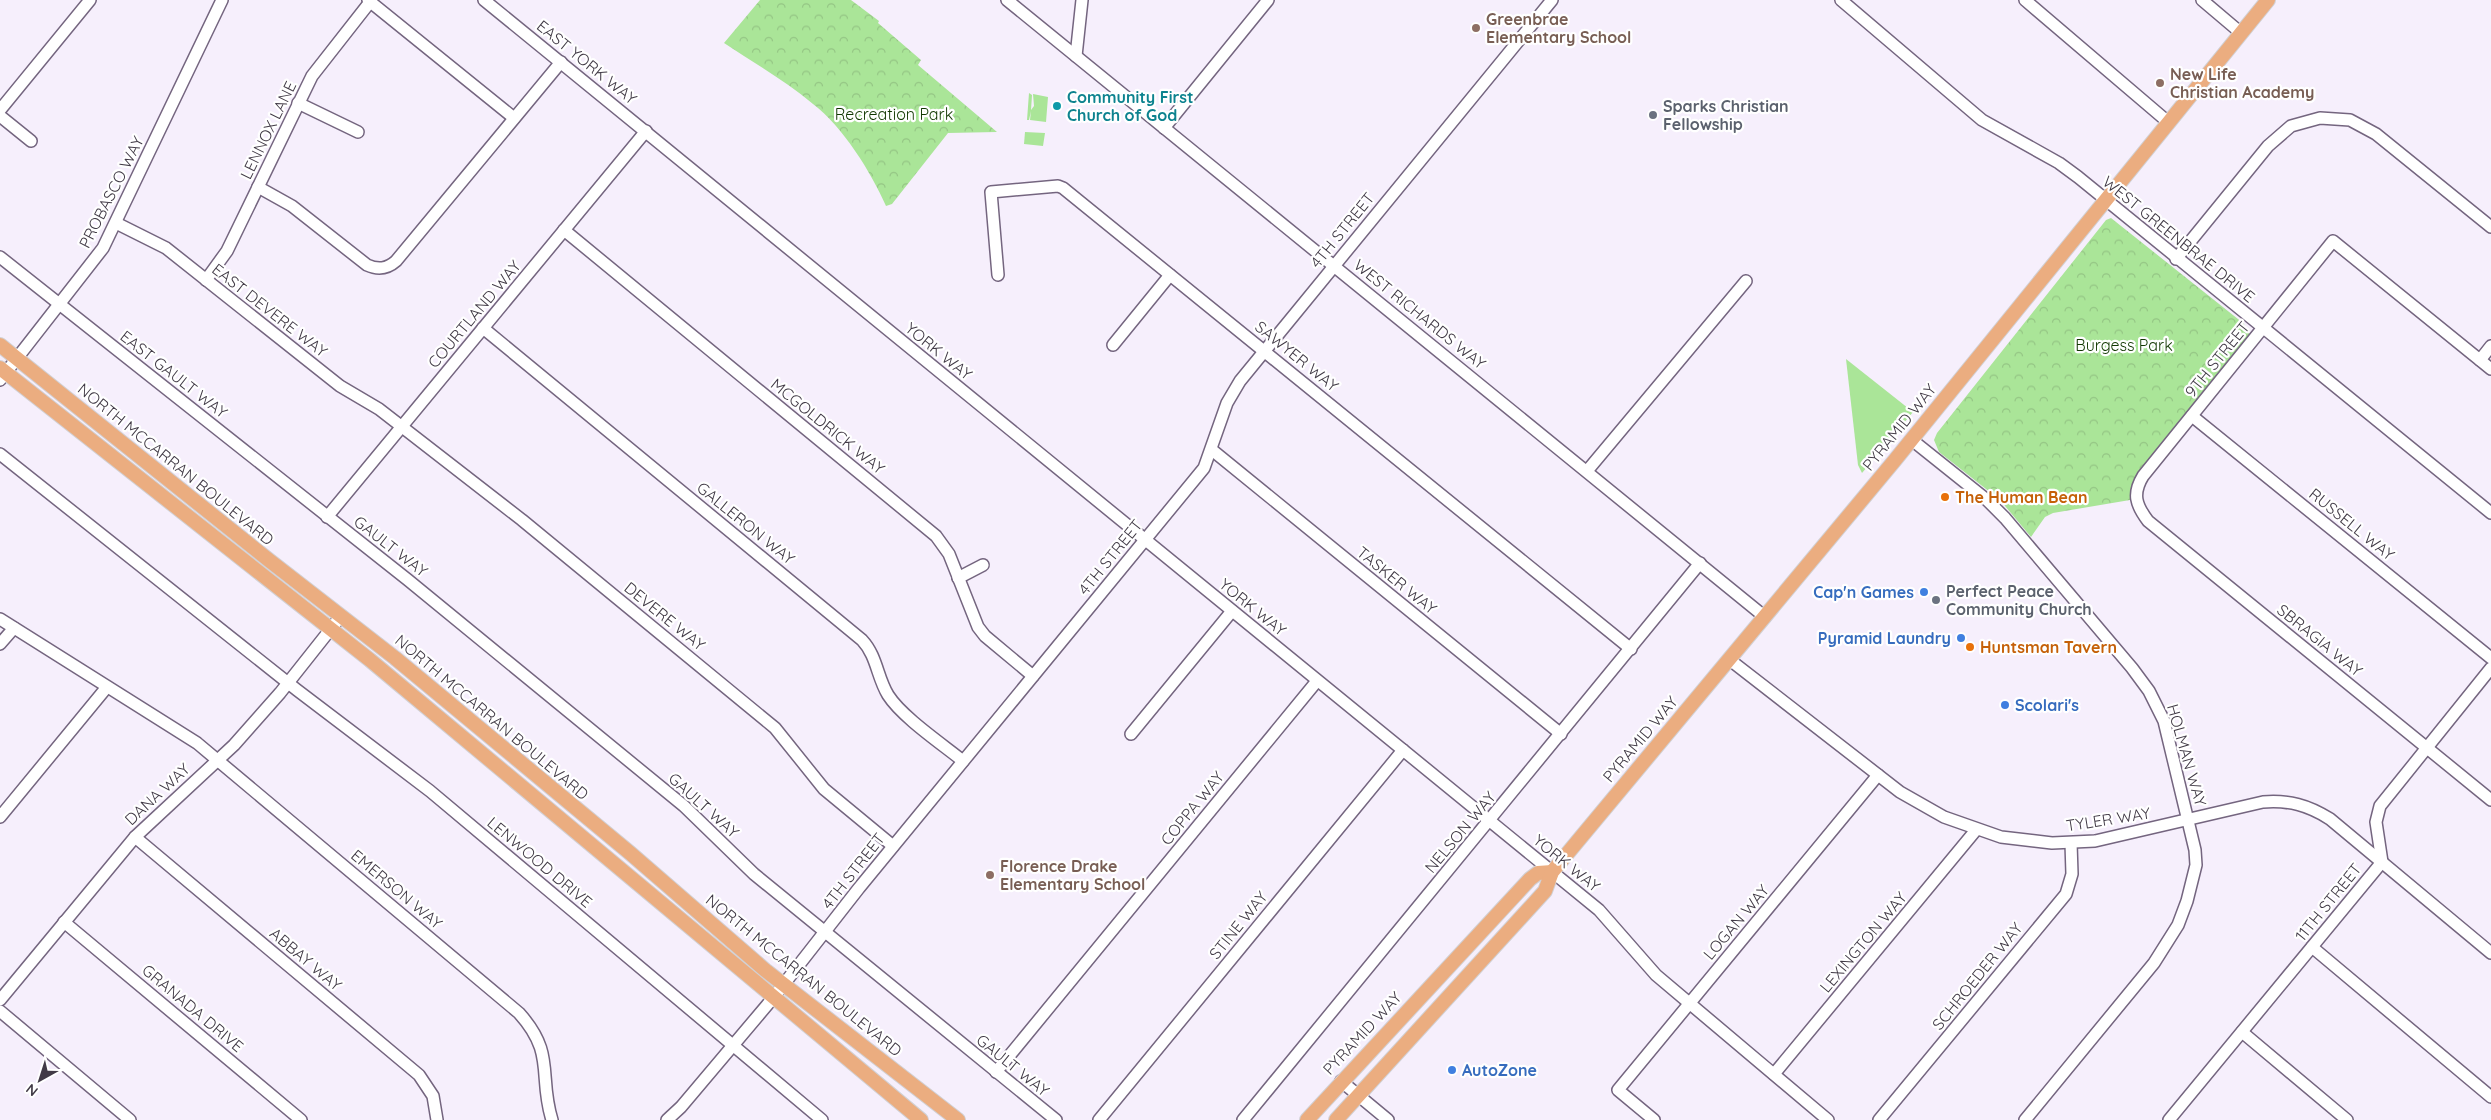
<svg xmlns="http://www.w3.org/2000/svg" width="2491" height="1120" font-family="Quicksand,sans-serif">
	<defs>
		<pattern id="park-crowns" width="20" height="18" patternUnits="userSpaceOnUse" patternTransform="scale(1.25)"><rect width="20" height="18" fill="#aae598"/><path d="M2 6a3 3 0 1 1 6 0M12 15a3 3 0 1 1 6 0" fill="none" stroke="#94c584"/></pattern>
	</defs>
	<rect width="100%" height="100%" fill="#f6effc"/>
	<g fill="#aae598">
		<polygon points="1029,93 1032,95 1031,110 1034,106 1033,94 1048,97 1046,122 1030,120 1031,111 1029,120 1027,120"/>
		<polygon points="1025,132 1045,133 1043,146 1024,144"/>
		<polygon points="1846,359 1913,412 1862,473 1858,465"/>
	</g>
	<g fill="url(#park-crowns)">
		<path d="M760,0H851L879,21L878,23L921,60L918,65L997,132L948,133L892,204L886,206C871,172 843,127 813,104C786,81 754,63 724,43Z"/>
		<polygon points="2111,218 2243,323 2249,331 2249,337 2139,472 2132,487 2130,500 2053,513 2045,517 2031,537 2000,500 1939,452 1934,440 1937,433 2106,220"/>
	</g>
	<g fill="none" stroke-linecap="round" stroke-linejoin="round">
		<defs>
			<g id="minor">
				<polyline points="368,0 514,118"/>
				<polyline points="484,0 1599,910 1656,975 1828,1120"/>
				<polyline points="1007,0 1765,617"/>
				<polyline points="1841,0 1982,120 2059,163 2078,177 2491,513"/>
				<polyline points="2025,0 2168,122"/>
				<polyline points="2202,0 2241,33"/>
				<polyline points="1076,56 1082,0"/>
				<polyline points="298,103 358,132"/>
				<polyline points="0,110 90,0"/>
				<polyline points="0,116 31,141"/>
				<polyline points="1164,128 1268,0"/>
				<path d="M258,187L292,206L367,265C378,270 387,269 396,261L561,62"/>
				<polyline points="116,223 166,248 340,386 379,409 522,520 775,728 824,789 893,846"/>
				<polyline points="564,230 936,536 949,554 978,627 985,636 1033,676"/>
				<polyline points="0,257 408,580 684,806 754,874 1056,1120"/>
				<polyline points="2176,259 2268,146 2291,126 2320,118 2350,120 2376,134 2491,227"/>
				<polyline points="998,275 991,192 1058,186 1063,188 1631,649"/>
				<polyline points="206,280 227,251 312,76 370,2"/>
				<path d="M483,328L862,640C877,656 877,677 888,695C902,717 942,744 963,761"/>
				<polyline points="1113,345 1170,275"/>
				<polyline points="2480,360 2491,346"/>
				<path d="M2491,369L2333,241L2143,476C2132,494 2136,505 2148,521L2491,800"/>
				<polyline points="0,380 103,248 222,0"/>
				<polyline points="2192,416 2491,658"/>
				<polyline points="1912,440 1987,500 2005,518 2132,668 2149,691 2164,721 2195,850 2196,865 2187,901 2178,925 2154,963 2025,1120"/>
				<polyline points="1212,450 1561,734"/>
				<polyline points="0,454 297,690 430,791 822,1120"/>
				<polyline points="1587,471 1746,281"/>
				<polyline points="327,517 646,131"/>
				<polyline points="958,578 983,565"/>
				<path d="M0,619L197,743L519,1013C556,1054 538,1075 552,1120"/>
				<polyline points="0,644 14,628"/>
				<path d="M1730,660L1900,792L1944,817L2001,837L2052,843L2095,841L2263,802C2289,800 2308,805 2330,819L2491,953"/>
				<polyline points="1131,734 1232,611"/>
				<polyline points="0,817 107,687"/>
				<polyline points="135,837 419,1075 433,1096 437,1120"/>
				<polyline points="64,922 301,1120"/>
				<polyline points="2312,947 2491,1097"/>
				<polyline points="0,1000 135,837 234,745 280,693 341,616"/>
				<polyline points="0,1011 130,1120"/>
				<polyline points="2242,1032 2347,1120"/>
				<polyline points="996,1072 1317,681"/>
				<polyline points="1774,1074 1976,830"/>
				<polyline points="1341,1081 1388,1120"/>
				<polyline points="667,1120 681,1107 773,998 859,888 1204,468 1227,403 1240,381 1552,0"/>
				<polyline points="1099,1120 1403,750"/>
				<polyline points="1243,1120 1700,563"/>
				<polyline points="1654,1120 1618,1090 1878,775"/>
				<polyline points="1879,1120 2066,894 2072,874 2071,843"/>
				<polyline points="2169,1120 2382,862 2376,822 2380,806 2491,668"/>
			</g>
			<g id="major">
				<polyline points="0,345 270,561 395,658 630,853 765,970 958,1120"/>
				<polyline points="0,368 370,660 921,1120"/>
				<polyline points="1307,1120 1530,879 1538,873 1552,872"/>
				<polyline points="1336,1120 1545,891 1552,872 1895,460 2268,0"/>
			</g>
		</defs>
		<use href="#minor" stroke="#74657f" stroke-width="14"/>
		<use href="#major" stroke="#d1d0d3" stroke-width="16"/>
		<use href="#minor" stroke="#fff" stroke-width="11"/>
		<use href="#major" stroke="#ebad80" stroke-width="14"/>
	</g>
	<g fill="#8d6e63" stroke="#fff" stroke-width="2">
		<circle cx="1476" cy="28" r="5"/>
		<circle cx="2160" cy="83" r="5"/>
		<circle cx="990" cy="875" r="5"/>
	</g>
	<circle fill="#0f9aa8" stroke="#fff" stroke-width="2" cx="1057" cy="106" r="5"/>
	<g fill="#6b7280" stroke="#fff" stroke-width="2">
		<circle cx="1653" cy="115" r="5"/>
		<circle cx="1936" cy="600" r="5"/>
	</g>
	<g fill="#e8710a" stroke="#fff" stroke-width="2">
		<circle cx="1945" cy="497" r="5"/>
		<circle cx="1970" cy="647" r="5"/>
	</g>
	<g fill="#3f7fe0" stroke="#fff" stroke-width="2">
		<circle cx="1924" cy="592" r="5"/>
		<circle cx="1961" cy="638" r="5"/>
		<circle cx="2005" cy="705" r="5"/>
		<circle cx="1452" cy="1070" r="5"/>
	</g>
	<g text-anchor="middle" stroke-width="4.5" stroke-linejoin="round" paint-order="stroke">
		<g font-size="16" font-weight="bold" fill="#785e54" stroke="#fff" text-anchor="start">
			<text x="1486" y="25">Greenbrae<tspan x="1486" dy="18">Elementary School</tspan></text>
			<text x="2170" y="80">New Life<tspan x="2170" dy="18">Christian Academy</tspan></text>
			<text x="1000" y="872">Florence Drake<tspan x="1000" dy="18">Elementary School</tspan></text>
		</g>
		<g font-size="16" fill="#413a46" stroke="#fff">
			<text transform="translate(587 62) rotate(39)" y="6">EAST YORK WAY</text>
			<text transform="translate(268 130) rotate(-64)" y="6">LENNOX LANE</text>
			<text transform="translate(111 192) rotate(-63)" y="6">PROBASCO WAY</text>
			<text transform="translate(1342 230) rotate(-51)" y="6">4TH STREET</text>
			<text transform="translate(2179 239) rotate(39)" y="6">WEST GREENBRAE DRIVE</text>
			<text transform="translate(270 310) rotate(38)" y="6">EAST DEVERE WAY</text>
			<text transform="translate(474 314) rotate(-50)" y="6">COURTLAND WAY</text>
			<text transform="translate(1420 314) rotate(39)" y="6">WEST RICHARDS WAY</text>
			<text transform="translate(939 351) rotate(39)" y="6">YORK WAY</text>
			<text transform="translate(1297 356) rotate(39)" y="6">SAWYER WAY</text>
			<text transform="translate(2217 359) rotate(-51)" y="6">9TH STREET</text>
			<text transform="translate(174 374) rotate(38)" y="6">EAST GAULT WAY</text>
			<text transform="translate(828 426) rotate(39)" y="6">MCGOLDRICK WAY</text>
			<text transform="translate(1899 427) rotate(-51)" y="6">PYRAMID WAY</text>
			<text transform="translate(176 464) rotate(39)" y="6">NORTH MCCARRAN BOULEVARD</text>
			<text transform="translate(746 523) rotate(39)" y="6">GALLERON WAY</text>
			<text transform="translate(2352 524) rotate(39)" y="6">RUSSELL WAY</text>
			<text transform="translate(391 546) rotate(38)" y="6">GAULT WAY</text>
			<text transform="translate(1110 557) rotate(-51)" y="6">4TH STREET</text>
			<text transform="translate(1397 580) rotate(39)" y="6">TASKER WAY</text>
			<text transform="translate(1253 607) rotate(39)" y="6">YORK WAY</text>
			<text transform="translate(665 616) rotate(39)" y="6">DEVERE WAY</text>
			<text transform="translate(2320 640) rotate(39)" y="6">SBRAGIA WAY</text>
			<text transform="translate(492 717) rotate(40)" y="6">NORTH MCCARRAN BOULEVARD</text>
			<text transform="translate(1640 739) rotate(-50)" y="6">PYRAMID WAY</text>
			<text transform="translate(2187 755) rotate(74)" y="6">HOLMAN WAY</text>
			<text transform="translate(157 794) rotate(-43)" y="6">DANA WAY</text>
			<text transform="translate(704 805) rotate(42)" y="6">GAULT WAY</text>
			<text transform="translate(1192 808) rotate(-51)" y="6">COPPA WAY</text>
			<text transform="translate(2108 819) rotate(-9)" y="6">TYLER WAY</text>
			<text transform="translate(1460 832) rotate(-50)" y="6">NELSON WAY</text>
			<text transform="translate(540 862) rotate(40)" y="6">LENWOOD DRIVE</text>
			<text transform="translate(1567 863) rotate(39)" y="6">YORK WAY</text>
			<text transform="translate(853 871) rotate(-52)" y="6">4TH STREET</text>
			<text transform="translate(397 889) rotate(40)" y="6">EMERSON WAY</text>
			<text transform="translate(2328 902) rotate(-51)" y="6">11TH STREET</text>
			<text transform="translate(1736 922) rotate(-50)" y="6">LOGAN WAY</text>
			<text transform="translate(1238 925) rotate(-51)" y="6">STINE WAY</text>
			<text transform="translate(1863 942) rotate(-50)" y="6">LEXINGTON WAY</text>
			<text transform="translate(306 959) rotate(40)" y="6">ABBAY WAY</text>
			<text transform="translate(804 975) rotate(39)" y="6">NORTH MCCARRAN BOULEVARD</text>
			<text transform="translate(1977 976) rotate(-51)" y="6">SCHROEDER WAY</text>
			<text transform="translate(193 1008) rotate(40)" y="6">GRANADA DRIVE</text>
			<text transform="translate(1362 1033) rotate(-47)" y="6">PYRAMID WAY</text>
			<text transform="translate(1013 1065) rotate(39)" y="6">GAULT WAY</text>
		</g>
		<g font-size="16" font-weight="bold" fill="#0d838f" stroke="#fff" text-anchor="start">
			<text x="1067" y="103">Community First<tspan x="1067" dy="18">Church of God</tspan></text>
		</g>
		<g font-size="16" font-weight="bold" fill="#5b616d" stroke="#fff" text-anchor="start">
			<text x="1663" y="112">Sparks Christian<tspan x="1663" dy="18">Fellowship</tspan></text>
			<text x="1946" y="597">Perfect Peace<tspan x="1946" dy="18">Community Church</tspan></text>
		</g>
		<g font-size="16" fill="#113801" stroke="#fff">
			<text x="894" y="120">Recreation Park</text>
			<text x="2124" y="351">Burgess Park</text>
		</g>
		<g font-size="16" font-weight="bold" fill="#c56008" stroke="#fff" text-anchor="start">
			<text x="1955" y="503">The Human Bean</text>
			<text x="1980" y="653">Huntsman Tavern</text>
		</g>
		<g font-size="16" font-weight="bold" fill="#366cbe" stroke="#fff" text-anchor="end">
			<text x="1914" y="598">Cap'n Games</text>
			<text x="1951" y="644">Pyramid Laundry</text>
			<text x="2015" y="711" text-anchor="start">Scolari's</text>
			<text x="1462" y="1076" text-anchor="start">AutoZone</text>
		</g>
	</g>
	<g transform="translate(40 1080) rotate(219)" stroke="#ffffff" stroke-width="4" paint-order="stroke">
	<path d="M0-4L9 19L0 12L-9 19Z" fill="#413a46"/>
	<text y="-8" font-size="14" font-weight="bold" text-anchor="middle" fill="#413a46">N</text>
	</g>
</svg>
